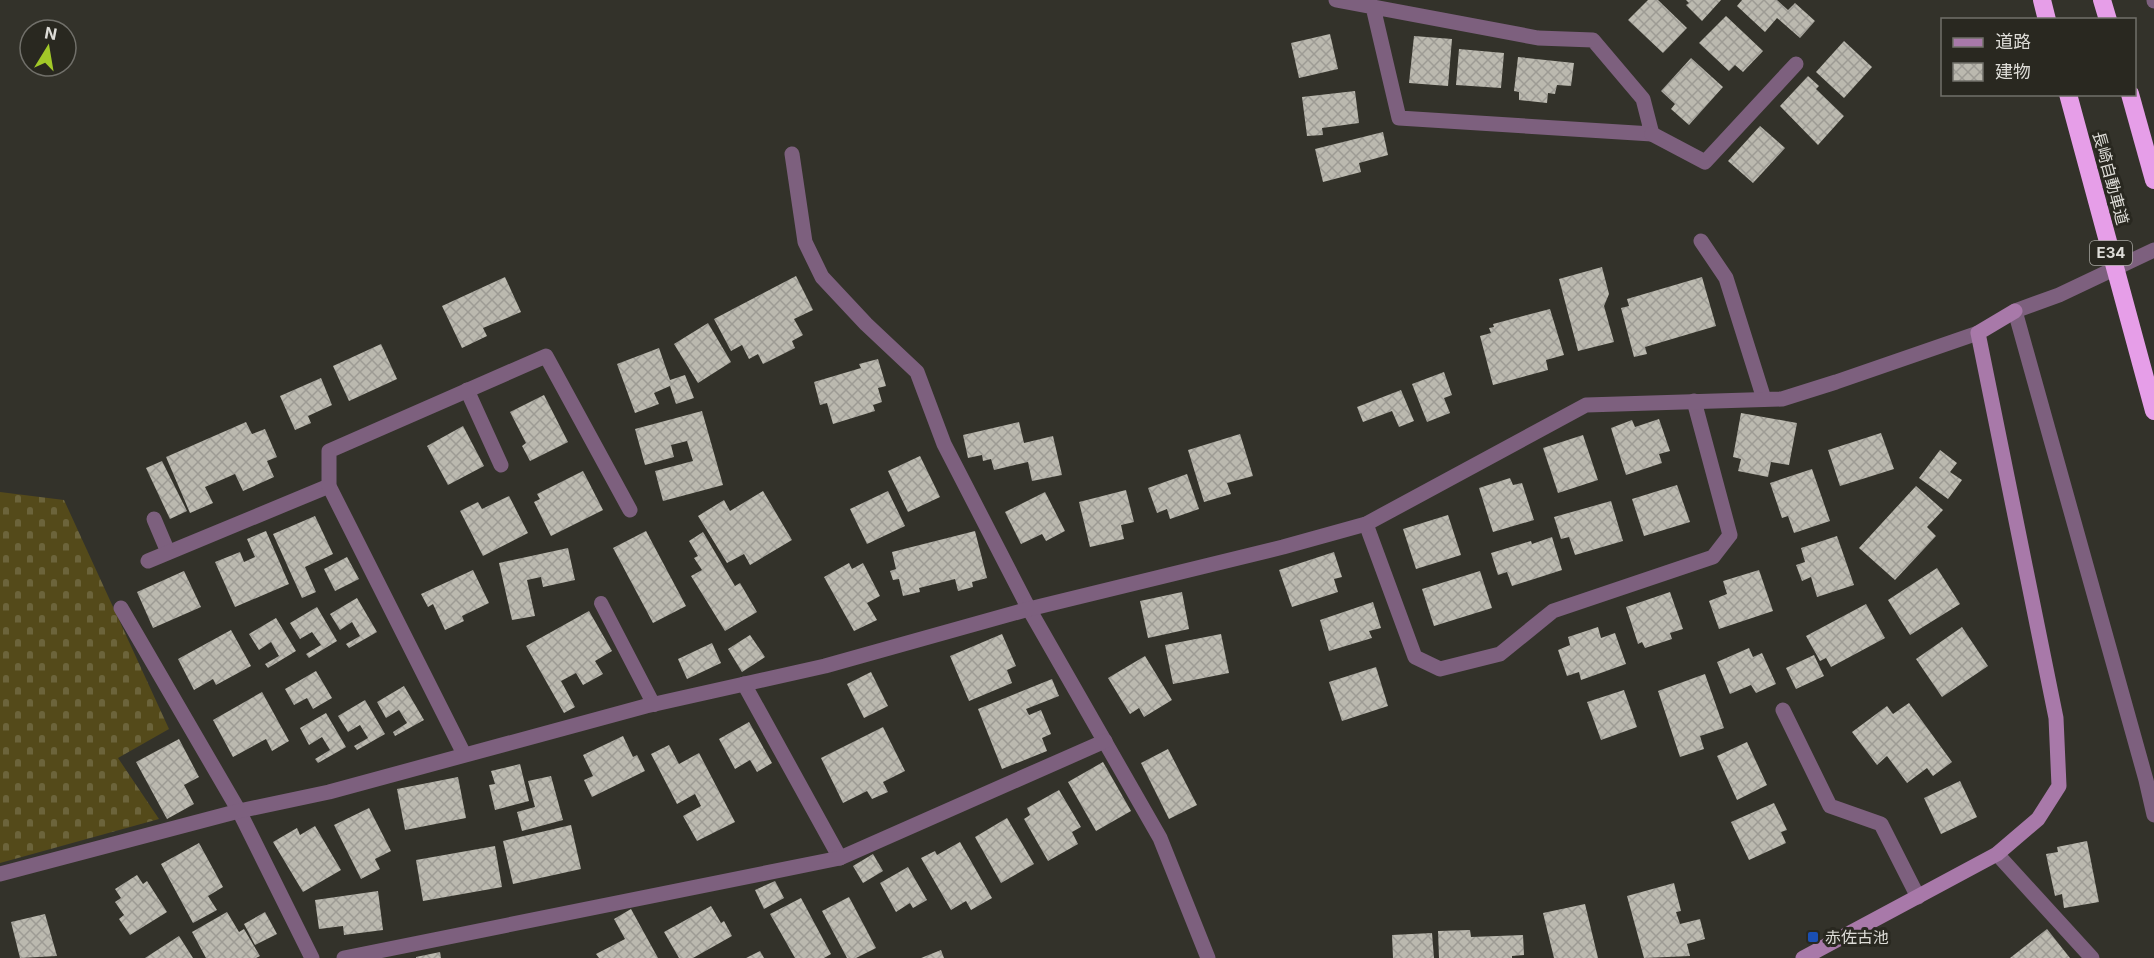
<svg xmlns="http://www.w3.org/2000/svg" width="2154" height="958" font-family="Inter,'Noto Sans JP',sans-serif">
	<defs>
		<pattern id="cemetery-stones" width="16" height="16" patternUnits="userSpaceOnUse" patternTransform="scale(1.5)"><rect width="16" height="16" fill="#544a1a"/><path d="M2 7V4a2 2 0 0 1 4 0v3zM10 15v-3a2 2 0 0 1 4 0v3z" fill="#6c643b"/></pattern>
		<pattern id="building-cross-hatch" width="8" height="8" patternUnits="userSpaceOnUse" patternTransform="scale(1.5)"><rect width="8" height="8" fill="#bbb9af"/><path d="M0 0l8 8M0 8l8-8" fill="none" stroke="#9d9b94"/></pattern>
	</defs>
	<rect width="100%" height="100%" fill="#33322a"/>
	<polygon fill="url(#cemetery-stones)" points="0,492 64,500 169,729 118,758 159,819 0,863"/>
	<g fill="url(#building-cross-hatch)">
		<polygon points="1648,0 1658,0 1687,28 1663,53 1628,20"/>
		<polygon points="1686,0 1721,0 1702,21 1686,5 1689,3"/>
		<polygon points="1742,0 1777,0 1788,10 1795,3 1815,21 1800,38 1777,18 1765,32 1737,6"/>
		<polygon points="1726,16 1763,51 1743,72 1735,65 1729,71 1699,43"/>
		<polygon points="1330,34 1338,69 1299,78 1291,43"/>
		<polygon points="1414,36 1452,39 1448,86 1409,83"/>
		<polygon points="1844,41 1872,67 1844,98 1816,72"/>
		<polygon points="1459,49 1504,53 1501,88 1456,85"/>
		<polygon points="1518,57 1574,63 1571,86 1557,85 1555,94 1548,93 1547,103 1519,100 1519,92 1514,91"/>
		<polygon points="1691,58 1723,87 1689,125 1671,109 1675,104 1661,91"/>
		<polygon points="1808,76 1819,86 1816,89 1844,116 1818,145 1780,106"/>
		<polygon points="1355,91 1359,123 1322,128 1323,135 1307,136 1302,97"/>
		<polygon points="1760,126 1785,148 1753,183 1728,161"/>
		<polygon points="1383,132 1388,155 1359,163 1361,172 1323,182 1315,149"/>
		<polygon points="1602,267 1609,294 1604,306 1614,342 1578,351 1559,279"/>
		<polygon points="796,276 813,310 794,319 803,335 792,341 795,348 763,364 758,354 749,359 742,345 731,351 714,319"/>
		<polygon points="505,277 521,312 483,328 487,336 462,348 442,306"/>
		<polygon points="1702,277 1716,326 1645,347 1647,354 1634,357 1621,308 1629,306 1627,299"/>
		<polygon points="1550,309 1564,355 1546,360 1548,370 1493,385 1480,336 1491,333 1489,328 1494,327 1493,324"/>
		<polygon points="708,323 731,362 698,383 674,344"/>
		<polygon points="381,344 397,379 349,401 333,366"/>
		<polygon points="659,348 670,380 685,375 694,398 676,404 670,386 654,393 659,404 635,413 617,364"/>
		<polygon points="878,359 886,386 878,388 882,402 873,405 875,411 833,424 827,403 820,405 814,382 861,368 859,364"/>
		<polygon points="1444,372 1452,395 1444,398 1450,413 1427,422 1412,384"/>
		<polygon points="321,378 332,405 308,416 311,423 295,430 280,396"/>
		<polygon points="1401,390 1414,421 1399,427 1392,411 1363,422 1357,407"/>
		<polygon points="544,395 568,442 530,461 522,446 526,443 510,412"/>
		<polygon points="702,411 723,485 663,501 655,471 693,461 687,441 671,445 674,457 645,465 635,429"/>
		<polygon points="1741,413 1797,423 1789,465 1771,462 1768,477 1738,471 1741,459 1733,457"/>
		<polygon points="1659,419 1670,451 1659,454 1662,463 1626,475 1611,428 1632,420 1635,427"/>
		<polygon points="246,422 252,434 265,429 277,457 267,461 274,477 243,491 235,474 205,487 213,503 190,513 166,457"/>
		<polygon points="1019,422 1024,443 1053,436 1062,475 1032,481 1028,462 994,470 991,459 983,461 982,455 968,458 963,435"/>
		<polygon points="463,426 484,466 448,485 427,446"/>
		<polygon points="1881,433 1894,469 1840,486 1828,450"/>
		<polygon points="1240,434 1253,476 1227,483 1231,494 1204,502 1188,450"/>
		<polygon points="1583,435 1598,480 1558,493 1543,448"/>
		<polygon points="1940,450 1957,463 1950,472 1962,480 1948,499 1919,478"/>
		<polygon points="920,456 940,497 908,512 888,471"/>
		<polygon points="162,461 187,511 170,519 146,468"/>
		<polygon points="1812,469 1830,521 1794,533 1788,516 1782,518 1770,483"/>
		<polygon points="583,471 603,510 551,536 534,502 540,499 537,494"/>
		<polygon points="1187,474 1199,509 1170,519 1167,509 1157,513 1148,488"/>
		<polygon points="1510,478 1513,485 1522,483 1534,520 1493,532 1479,488"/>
		<polygon points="1677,485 1690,522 1644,536 1632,499"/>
		<polygon points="1916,486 1943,510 1927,527 1936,536 1895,580 1859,548"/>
		<polygon points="1126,490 1134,522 1121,525 1124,539 1090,547 1079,502"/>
		<polygon points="763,491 792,540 750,565 744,554 727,563 698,516 724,500 730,511"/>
		<polygon points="888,491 905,526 867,544 850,509"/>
		<polygon points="1045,492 1065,531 1046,541 1042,534 1021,544 1005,512"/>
		<polygon points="509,496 528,533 483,556 460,511 478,502 482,509"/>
		<polygon points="1611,501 1623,541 1575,555 1569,537 1561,539 1554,517"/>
		<polygon points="1448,515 1461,555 1416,569 1403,529"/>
		<polygon points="315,516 333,554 305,567 316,592 302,598 273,534"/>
		<polygon points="266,531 289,584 235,607 215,562 240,552 244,562 255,557 247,539"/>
		<polygon points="646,531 686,606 653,623 613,548"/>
		<polygon points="975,531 987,578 972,582 973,587 958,591 955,579 919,588 920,592 903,596 899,579 893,580 890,571 896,569 892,552"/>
		<polygon points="703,532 735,586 740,583 757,612 725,631 691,576 702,570 694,558 698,556 689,541"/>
		<polygon points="1837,536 1854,585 1817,597 1811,577 1802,581 1796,565 1805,562 1801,548"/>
		<polygon points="1552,537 1562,570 1512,586 1507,572 1498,575 1491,553 1531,541 1532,544"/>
		<polygon points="568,548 575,580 543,587 541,577 527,580 535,616 512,620 499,563"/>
		<polygon points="1334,552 1342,577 1334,579 1338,592 1292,607 1279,570"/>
		<polygon points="347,557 359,579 335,591 324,569"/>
		<polygon points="849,563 852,569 863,563 880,596 867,603 877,620 854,631 824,577"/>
		<polygon points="1937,568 1960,604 1910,635 1888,600"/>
		<polygon points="473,570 489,603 462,616 464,621 445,630 433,604 428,607 421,594"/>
		<polygon points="1759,570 1773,611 1719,629 1709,601 1727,594 1723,581"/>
		<polygon points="184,571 201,607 153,628 137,592"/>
		<polygon points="1480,571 1492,608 1434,626 1422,589"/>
		<polygon points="1182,592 1189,629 1148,638 1140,601"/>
		<polygon points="1670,592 1683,629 1670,633 1672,639 1645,648 1642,642 1638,644 1626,607"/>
		<polygon points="357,598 377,632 349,648 346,644 360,636 352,622 340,630 330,614"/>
		<polygon points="1373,602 1381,628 1369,631 1372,638 1329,651 1320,620"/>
		<polygon points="1866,604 1885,638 1831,667 1826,658 1820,661 1806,636"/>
		<polygon points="317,607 337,641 309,658 306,654 321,645 312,632 300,639 290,623"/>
		<polygon points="589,611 612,651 595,661 603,674 583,685 576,673 561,681 575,707 564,713 526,646"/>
		<polygon points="276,618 296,651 268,668 265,664 279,656 271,642 259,650 249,634"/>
		<polygon points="1598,627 1601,638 1615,633 1626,664 1581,680 1579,672 1567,676 1558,650 1570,645 1568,637"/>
		<polygon points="1962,627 1988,666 1942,697 1916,659"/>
		<polygon points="231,630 251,666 216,685 213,679 194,690 178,659"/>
		<polygon points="1002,634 1016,666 1007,670 1012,683 969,701 950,656"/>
		<polygon points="1221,634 1229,673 1173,684 1165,645"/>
		<polygon points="750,635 765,657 742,672 728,649"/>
		<polygon points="712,643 721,663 687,679 678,659"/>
		<polygon points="1749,648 1753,657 1762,653 1776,684 1756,693 1751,685 1730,694 1717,662"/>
		<polygon points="1814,655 1824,676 1796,689 1786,668"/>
		<polygon points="1145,656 1172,700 1144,717 1139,708 1130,714 1108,678"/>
		<polygon points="1376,667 1388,706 1342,721 1329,682"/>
		<polygon points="316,671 332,698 313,709 307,698 294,705 285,689"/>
		<polygon points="871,672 888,706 864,718 847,684"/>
		<polygon points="1705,674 1724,728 1700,736 1704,749 1680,757 1658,691"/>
		<polygon points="1052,679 1059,696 1026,709 1029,715 1041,710 1051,734 1042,738 1047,751 1002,769 978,709"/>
		<polygon points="404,686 424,720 395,736 393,732 407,723 399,710 386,718 377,702"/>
		<polygon points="1624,690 1637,727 1601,740 1587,702"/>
		<polygon points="262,692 289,741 272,751 266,739 233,757 213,720"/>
		<polygon points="365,700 385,734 357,750 354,746 368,738 360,725 348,732 338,716"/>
		<polygon points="1909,703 1952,762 1933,776 1927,768 1907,783 1887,756 1877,765 1852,732 1887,706 1893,714"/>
		<polygon points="326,713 346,747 318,763 315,759 330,750 322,737 309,745 300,728"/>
		<polygon points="749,722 772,763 757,772 750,760 735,769 719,739"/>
		<polygon points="883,727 905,771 883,782 888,792 872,799 867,791 843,803 821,758"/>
		<polygon points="623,736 633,757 637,755 645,771 592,797 584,780 593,776 583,755"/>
		<polygon points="179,739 199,777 184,785 194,804 167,819 136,762"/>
		<polygon points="1747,742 1767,785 1737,800 1717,756"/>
		<polygon points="669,745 679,764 699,753 735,822 697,841 683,816 701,806 695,794 677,804 651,754"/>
		<polygon points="1168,749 1197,805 1169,819 1141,763"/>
		<polygon points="1103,762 1131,811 1096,831 1068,782"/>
		<polygon points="520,764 529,801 495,810 489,785 495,784 491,771"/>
		<polygon points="551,776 563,820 522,831 517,812 535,807 528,781"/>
		<polygon points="458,777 466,818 405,830 397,789"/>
		<polygon points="1960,781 1977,817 1941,834 1924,798"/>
		<polygon points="1059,790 1081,827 1072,832 1078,844 1048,861 1024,819 1030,815 1027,808"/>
		<polygon points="1774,803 1787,830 1781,832 1786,843 1749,860 1731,822"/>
		<polygon points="369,808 391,851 375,859 380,869 361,879 334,825"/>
		<polygon points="1007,818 1034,864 1001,883 975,837"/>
		<polygon points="571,825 581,869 513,884 503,841"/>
		<polygon points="315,826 341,870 303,892 273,842 297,828 300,835"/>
		<polygon points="2087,841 2099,902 2064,908 2062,894 2055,896 2046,854 2058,852 2057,847"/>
		<polygon points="960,842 992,898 971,910 966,901 951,910 921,858 935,851 937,855"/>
		<polygon points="199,843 223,887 208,896 217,910 193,923 161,864"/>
		<polygon points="495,846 502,887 423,901 416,860"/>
		<polygon points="873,854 883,871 863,883 853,866"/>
		<polygon points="908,867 927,900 913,908 910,903 896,912 880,883"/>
		<polygon points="137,875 143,884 147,881 167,912 130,935 119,919 124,915 115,902 121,898 115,889"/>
		<polygon points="775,881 784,898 764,909 755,890"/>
		<polygon points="1674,883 1681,911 1676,912 1680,924 1700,919 1705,939 1687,944 1690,956 1644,958 1627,896"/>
		<polygon points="378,891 383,930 344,935 343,926 319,929 315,900"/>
		<polygon points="849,897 876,948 856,958 847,958 822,911"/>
		<polygon points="801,898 831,954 824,958 795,958 770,914"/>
		<polygon points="1585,904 1598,958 1554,958 1543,913"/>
		<polygon points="711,906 721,923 724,921 732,936 693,958 679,958 664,932"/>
		<polygon points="631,909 658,958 599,958 596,954 625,939 614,919"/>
		<polygon points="227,912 239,932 244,929 260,956 256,958 206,958 192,932"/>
		<polygon points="265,912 277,934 255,945 244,924"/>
		<polygon points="45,914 57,956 20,958 11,922"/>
		<polygon points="2047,929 2070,958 2010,958"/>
		<polygon points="1470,930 1471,937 1523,935 1524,955 1512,956 1512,958 1439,958 1438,931"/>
		<polygon points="1432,933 1434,958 1393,958 1392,935"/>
		<polygon points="179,936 193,958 145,958"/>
		<polygon points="941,950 944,958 921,958"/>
		<polygon points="760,951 764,958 746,958"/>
		<polygon points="440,952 441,958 416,958 416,957"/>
	</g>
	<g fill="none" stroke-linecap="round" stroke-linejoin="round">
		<polyline stroke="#7d607e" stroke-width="14" points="601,603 654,705"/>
		<g stroke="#7d607e" stroke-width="15">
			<polyline points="1336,0 1538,38 1593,40 1643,99 1652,134 1399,118 1373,7"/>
			<polyline points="2154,0 2154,1"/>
			<polyline points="1652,134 1705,162 1796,64"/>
			<polyline points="792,154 805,242 822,277 866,324 917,372 944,444 1029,609 1160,838 1208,958"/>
			<polyline points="1701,241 1726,278 1764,399"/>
			<polyline points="2154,250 2059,295 2015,311 2146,780 2154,815"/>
			<polyline points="467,390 501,465"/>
			<polyline points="154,519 168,552"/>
			<polyline points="1366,524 1415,657 1440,669 1500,654 1553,611 1713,557 1730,535 1694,401"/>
			<polyline points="148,561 329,486"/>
			<polyline points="121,608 239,811 312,958"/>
			<polyline points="744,684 840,858"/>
			<polyline points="1783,710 1830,806 1881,824 1918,897"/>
			<polyline points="464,754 329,486 329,451 546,356 630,510"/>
			<polyline points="1997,854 2092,958"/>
			<polyline points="0,874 239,811 329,792 646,706 825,666 1029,609 1283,547 1366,524 1586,405 1782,399 1836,382 1978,333"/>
			<polyline points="344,958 840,858 1105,741"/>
		</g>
		<polyline stroke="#a879a9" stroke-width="15" points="1803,958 1997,854 2038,819 2059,786 2056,718 1978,333 2015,311"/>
		<g stroke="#e69ee8" stroke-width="18">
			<polyline points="2042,0 2047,20"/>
			<polyline points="2102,0 2108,20"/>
			<polyline points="2068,94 2154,411"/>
			<polyline points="2130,94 2154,180"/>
		</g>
	</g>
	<rect fill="#1a4fb4" stroke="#292820" stroke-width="2" x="1807" y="931" width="12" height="12" rx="3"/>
	<g text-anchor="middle" stroke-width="6" stroke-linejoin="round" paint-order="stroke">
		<rect fill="#292820" stroke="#a8a7a1" stroke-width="1.5" x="2090" y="241" width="42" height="24" rx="4.5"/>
		<g font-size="15" font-weight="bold" fill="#deddd8">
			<text x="2111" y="258">E34</text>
		</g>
		<g font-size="16" fill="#deddd8" stroke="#292820">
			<text transform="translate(2111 178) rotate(75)" y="6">長崎自動車道</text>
		</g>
		<g font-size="16" fill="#deddd8" stroke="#292820" text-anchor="start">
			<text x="1825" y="943">赤佐古池</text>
		</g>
	</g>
	<rect x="1941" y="18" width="195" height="78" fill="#292820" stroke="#71706a" stroke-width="1.5"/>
	<rect x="1953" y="38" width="30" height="9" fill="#a879a9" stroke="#71706a" stroke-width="1.5"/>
	<text x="1995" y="48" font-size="18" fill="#deddd8">道路</text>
	<rect x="1953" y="63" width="30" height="18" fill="url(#building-cross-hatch)" stroke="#71706a" stroke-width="1.5"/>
	<text x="1995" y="78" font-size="18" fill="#deddd8">建物</text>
	<g transform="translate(48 48) rotate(11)"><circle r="28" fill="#292820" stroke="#71706a" stroke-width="1.5"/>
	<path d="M0-4.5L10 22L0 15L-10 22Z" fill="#a2c928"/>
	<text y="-9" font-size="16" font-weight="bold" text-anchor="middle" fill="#deddd8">N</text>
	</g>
</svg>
